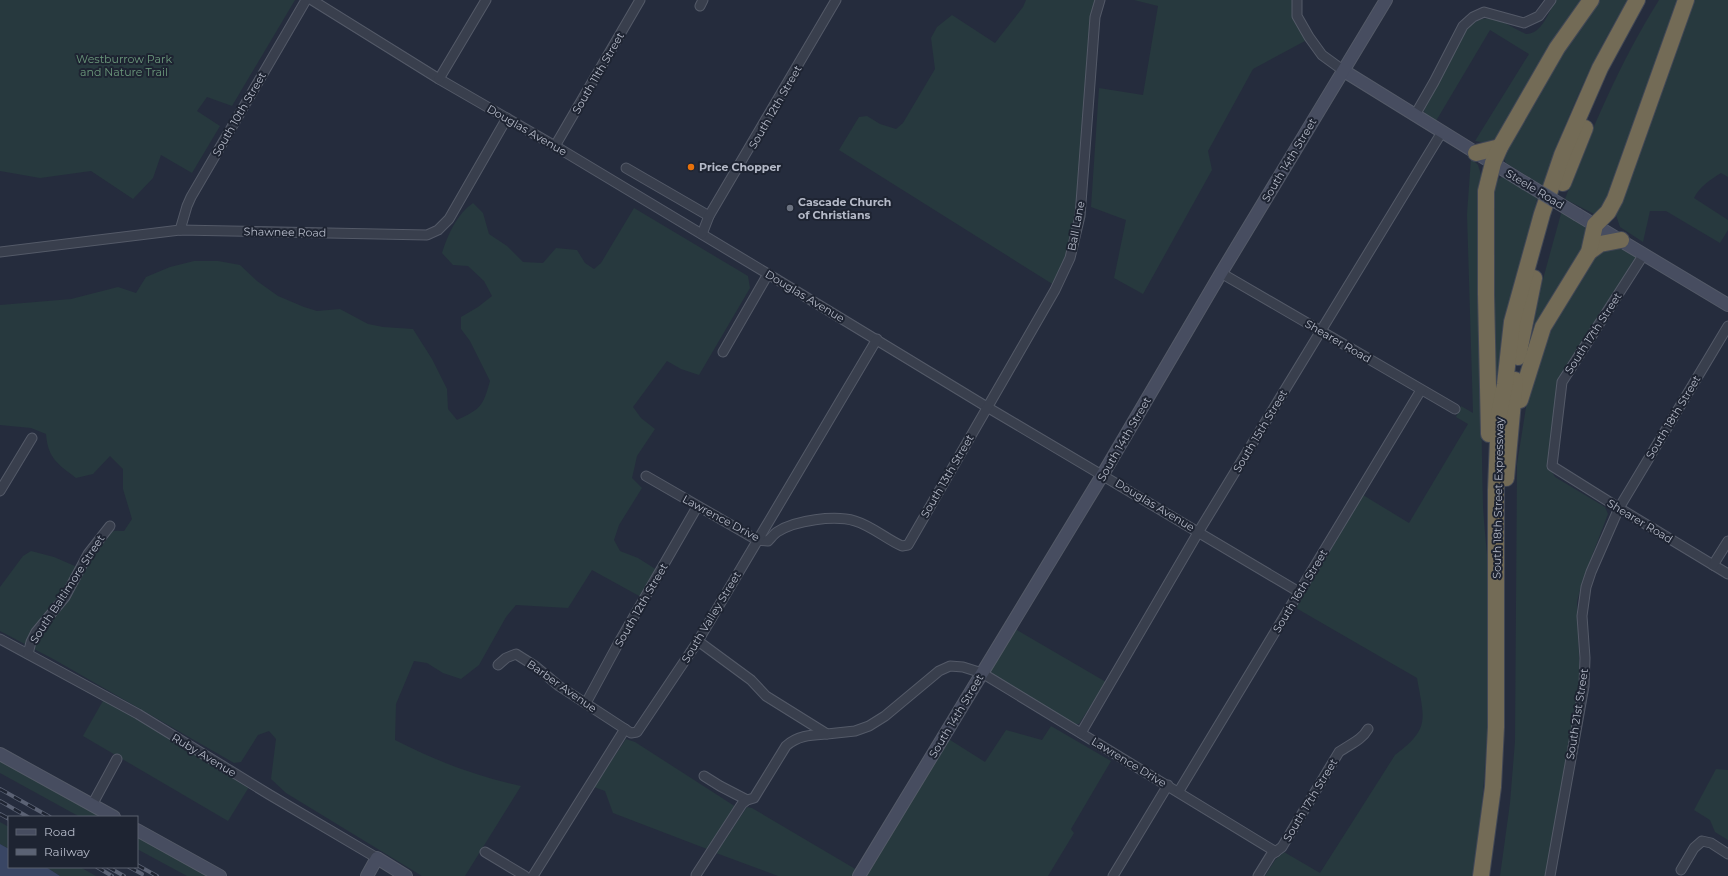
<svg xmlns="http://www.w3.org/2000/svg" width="1728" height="876" font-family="Montserrat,sans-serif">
	<rect width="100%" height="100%" fill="#252c3d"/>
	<g fill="#27393e">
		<polygon points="0,0 295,0 232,106 207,97 197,111 220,126 192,173 161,155 153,178 133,199 91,171 40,178 0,171"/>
		<polygon points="1026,0 1098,0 1078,212 1066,261 1054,285 839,150 859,117 867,116 880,124 896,129 903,123 935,69 931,38 937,27 952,15 995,43 1023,7"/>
		<polygon points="1134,0 1294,0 1297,23 1305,41 1253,69 1208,151 1212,170 1143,294 1114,278 1126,220 1091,207 1099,88 1143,95 1158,6"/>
		<path d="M1555,0H1585L1500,134C1493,141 1486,144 1475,141L1529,54L1490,30L1436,121L1426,115L1424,111L1426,103L1462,34C1486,6 1499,21 1526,34C1542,34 1549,12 1555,0Z"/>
		<path d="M1596,0H1628C1592,58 1565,121 1543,186L1506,163C1500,153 1510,140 1514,131Z"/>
		<path d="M1659,0H1681L1610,201L1597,214H1594L1565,199C1591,130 1620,62 1659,0Z"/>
		<path d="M1691,0H1728V177L1721,173C1710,180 1700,186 1694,198L1728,220V230L1720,243L1666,211H1650L1643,242L1620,227L1616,215Z"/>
		<path d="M1471,158L1478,165L1483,181C1482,289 1480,398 1483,506C1484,527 1487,548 1488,569C1492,672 1488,774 1473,876H1265L1275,860L1284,852L1320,873L1395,755C1431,728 1424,719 1417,678L1296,608L1363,495L1409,523L1468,424L1456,417L1461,406L1473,413L1467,214Z"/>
		<path d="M1502,177H1505L1538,196C1520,264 1503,327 1494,398L1490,198L1497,180Z"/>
		<path d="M473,203L483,213L489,234L507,246L523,262L543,263L556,248L577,250L585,263L594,269L601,263L634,208L748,276L750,288L699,375L681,369L667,361L633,407L641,418L655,429L637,456L632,478L642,488L619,525L614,540L620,551L638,558L657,570L641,597L592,570L568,608L516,605L506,617L479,665L461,679L443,673L427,663L414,661L396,704L395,740C436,761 475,776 521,786L465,876H422L286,793L271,779L276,739L269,731L258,735L241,762L234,763L55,660L0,631V587L23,556L31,551L54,557L84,570C88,561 102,535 111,532C115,530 120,531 124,531L132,519L123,489V469L110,456L93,474L76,478C58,464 48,459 46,434L31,428L0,425V305L71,299L118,287L136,293L146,277L170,267L194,261H218L240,265L257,281L278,296L304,307L317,311L340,309L368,324L383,327L413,329L432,359L447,389L448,409L457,420C481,409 483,406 490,381L470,341L461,329V317L478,307L492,296L484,281L468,266L453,265L442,253C448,234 457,214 473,203Z"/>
		<path d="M1562,210C1585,224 1589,220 1585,249L1529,351L1540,290Z"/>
		<polygon points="1619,245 1636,255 1637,258 1564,374 1549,467 1555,477 1605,507 1608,514 1582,582 1577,602 1580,681 1545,876 1500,876 1510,803 1515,741 1517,464 1527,401 1548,336 1594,255"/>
		<polygon points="1015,629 1106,682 1079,724 1074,724 992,675 991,669"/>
		<polygon points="104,699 249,787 228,821 83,736"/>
		<polygon points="1051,726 1111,761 1071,829 1074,833 1048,876 864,876 947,738 985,762 1006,730 1042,740"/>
		<polygon points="626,739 635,742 736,807 707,849 613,813 605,791 594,787"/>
		<polygon points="0,761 101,817 80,817 0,773"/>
		<polygon points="1716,769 1728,770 1728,840 1715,832 1710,820 1694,810"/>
		<polygon points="747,807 752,808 857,870 853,876 778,876 716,853"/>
		<polygon points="0,822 9,827 9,849 0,844"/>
		<polygon points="137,837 207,876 187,876 137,849"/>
		<polygon points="46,867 80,867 96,876 60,876"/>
	</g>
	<polygon fill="#394664" points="0,844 9,849 9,867 46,867 60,876 0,876"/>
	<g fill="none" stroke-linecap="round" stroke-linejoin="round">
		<defs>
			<g id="street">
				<polyline points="312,0 439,79 555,146 768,274 987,407 1299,592"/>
				<polyline points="1297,0 1297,16 1309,37 1322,55 1344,71"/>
				<polyline points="700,6 703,0"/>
				<polyline points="439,79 486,0"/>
				<polyline points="1415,115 1434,82 1463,26 1473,17 1484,12 1524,23 1539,16 1551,0"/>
				<polyline points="555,146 640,0"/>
				<polyline points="626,168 709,216"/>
				<polyline points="180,230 187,206 191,197 306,0"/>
				<polyline points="702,234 709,216 836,0"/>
				<polyline points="0,252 180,230 427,235 438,230 449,219 507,118"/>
				<polyline points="1644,254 1562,382 1552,466 1619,508 1728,574"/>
				<polyline points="1221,273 1455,409"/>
				<polyline points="723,352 768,274"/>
				<path d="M646,476L757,540L768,541C771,538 774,534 777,532C795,520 835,515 855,521C872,526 886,539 902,546L908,545L1055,290L1070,258L1080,216L1095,17L1100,0"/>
				<polyline points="0,491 32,438"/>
				<polyline points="1713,565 1728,541"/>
				<polyline points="0,639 138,714 270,795 377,858"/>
				<polyline points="698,641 751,680 766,696 827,734 855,731 869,726 885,716 939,671 950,666 963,667 982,673 1276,852"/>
				<polyline points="28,654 31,642 36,632 65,597 88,554 110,526"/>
				<polyline points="498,665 506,658 516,654 535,666 559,686 631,733 637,732 698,641 877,339"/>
				<polyline points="586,703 618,644 697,507"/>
				<polyline points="1081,733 1199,531 1442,132"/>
				<polyline points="704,776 720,786 747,800"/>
				<polyline points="1179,791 1421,390"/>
				<polyline points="92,805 117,759"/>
				<polyline points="485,852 525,876"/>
				<polyline points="1681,870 1694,848 1702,841 1711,843 1728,854"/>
				<path d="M696,875L742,804L747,800L754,798L786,746C798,735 812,735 827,734"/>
				<polyline points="533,876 625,729"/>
				<polyline points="1113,876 1168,785"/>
				<path d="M1258,876L1271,855L1282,847L1339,752C1350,744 1361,741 1368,729"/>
				<polyline points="1550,876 1584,686 1585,658 1582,616 1586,587 1591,572 1619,508 1728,326"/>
			</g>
			<g id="secondary">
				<polyline points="1344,71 1525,183"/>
				<polyline points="1578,215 1728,305"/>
				<polyline points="0,754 114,817"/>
				<polyline points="137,830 220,876"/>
				<polyline points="367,876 377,858 406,876"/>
				<polyline points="859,876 1103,474 1221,273 1386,0"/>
			</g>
			<g id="highway">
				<polyline points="1476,153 1500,147"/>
				<polyline points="1563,183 1585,128"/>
				<polyline points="1589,252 1600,244 1621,240"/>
				<polyline points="1518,357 1534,278"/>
				<polyline points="1520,400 1543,327 1589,252 1595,225 1608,212 1615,199 1686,0"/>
				<polyline points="1489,434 1486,294 1486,191 1493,163 1500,147 1557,48 1591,0"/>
				<polyline points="1506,478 1515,380"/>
				<polyline points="1481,876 1493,787 1496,727 1496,490 1499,414 1505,384 1512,322 1542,214 1562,155 1600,68 1637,0"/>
			</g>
		</defs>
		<use href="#street" stroke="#545a68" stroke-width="11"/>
		<use href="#secondary" stroke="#545a68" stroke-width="14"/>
		<use href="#highway" stroke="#414755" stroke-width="18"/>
		<use href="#street" stroke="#393f4d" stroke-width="9"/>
		<use href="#secondary" stroke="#474d60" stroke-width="12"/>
		<use href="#highway" stroke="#736b56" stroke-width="16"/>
		<defs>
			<g id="rail">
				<polyline points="0,789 50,817"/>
				<polyline points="0,801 28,817"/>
				<polyline points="0,814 9,819"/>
				<polyline points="137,865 157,876"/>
				<polyline points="97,867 112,876"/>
				<polyline points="108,867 124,876"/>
				<polyline points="129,867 142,874"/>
			</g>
		</defs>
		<use href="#rail" stroke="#5b6274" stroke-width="4"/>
		<use href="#rail" stroke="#1e2432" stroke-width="2.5" stroke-dasharray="8" stroke-linecap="butt"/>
		<defs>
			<polyline id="secondary-bridge" points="1525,183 1578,215"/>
		</defs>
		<use href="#secondary-bridge" stroke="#545a68" stroke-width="14" stroke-linecap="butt"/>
		<use href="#secondary-bridge" stroke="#474d60" stroke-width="12"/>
	</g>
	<circle fill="#e8710a" stroke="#1e2432" stroke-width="1.5" cx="691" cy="167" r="4"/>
	<circle fill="#6b7280" stroke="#1e2432" stroke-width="1.5" cx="790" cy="208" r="4"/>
	<g text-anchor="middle" stroke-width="4" stroke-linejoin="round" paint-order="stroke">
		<g font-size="11" fill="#6c997c" stroke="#1e2432">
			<text x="124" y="63">Westburrow Park<tspan x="124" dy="13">and Nature Trail</tspan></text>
		</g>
		<g font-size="11" fill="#b5bac8" stroke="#1e2432">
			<text transform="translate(598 73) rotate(-60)" y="4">South 11th Street</text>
			<text transform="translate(775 107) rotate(-60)" y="4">South 12th Street</text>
			<text transform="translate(239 114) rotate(-60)" y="4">South 10th Street</text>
			<text transform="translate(527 130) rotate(30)" y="4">Douglas Avenue</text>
			<text transform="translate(1289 160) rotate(-59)" y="4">South 14th Street</text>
			<text transform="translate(1535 189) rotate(31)" y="4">Steele Road</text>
			<text transform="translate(1076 226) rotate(-79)" y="4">Ball Lane</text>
			<text transform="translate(285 232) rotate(1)" y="4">Shawnee Road</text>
			<text transform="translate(805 296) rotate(31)" y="4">Douglas Avenue</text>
			<text transform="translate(1593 333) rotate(-57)" y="4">South 17th Street</text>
			<text transform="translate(1338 341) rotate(30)" y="4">Shearer Road</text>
			<text transform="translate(1673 417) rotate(-59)" y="4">South 18th Street</text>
			<text transform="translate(1260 431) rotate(-59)" y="4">South 15th Street</text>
			<text transform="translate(1124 439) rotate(-60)" y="4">South 14th Street</text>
			<text transform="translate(947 476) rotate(-60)" y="4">South 13th Street</text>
			<text transform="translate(1498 498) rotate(-89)" y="4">South 18th Street Expressway</text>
			<text transform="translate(1155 505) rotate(31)" y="4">Douglas Avenue</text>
			<text transform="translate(721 518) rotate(28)" y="4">Lawrence Drive</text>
			<text transform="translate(1640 521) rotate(31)" y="4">Shearer Road</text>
			<text transform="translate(67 589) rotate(-57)" y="4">South Baltimore Street</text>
			<text transform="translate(1300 591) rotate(-59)" y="4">South 16th Street</text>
			<text transform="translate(641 605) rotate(-60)" y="4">South 12th Street</text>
			<text transform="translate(711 617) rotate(-59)" y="4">South Valley Street</text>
			<text transform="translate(562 686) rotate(35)" y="4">Barber Avenue</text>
			<text transform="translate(1577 714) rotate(-81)" y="4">South 21st Street</text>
			<text transform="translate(956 716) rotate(-59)" y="4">South 14th Street</text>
			<text transform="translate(204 755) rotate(31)" y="4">Ruby Avenue</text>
			<text transform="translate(1129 762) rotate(31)" y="4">Lawrence Drive</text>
			<text transform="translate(1310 800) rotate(-59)" y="4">South 17th Street</text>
		</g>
		<g font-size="11" font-weight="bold" fill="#b5bac8" stroke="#1e2432" text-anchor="start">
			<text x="699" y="171">Price Chopper</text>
			<text x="798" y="206">Cascade Church<tspan x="798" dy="13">of Christians</tspan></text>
		</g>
	</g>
	<rect x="8" y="816" width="130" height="52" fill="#1e2432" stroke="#5a606e"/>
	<rect x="16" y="829" width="20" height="6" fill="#474d60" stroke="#5a606e"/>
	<text x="44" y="836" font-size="12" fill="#b5bac8">Road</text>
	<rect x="16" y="849" width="20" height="6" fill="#5b6274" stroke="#5a606e"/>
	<text x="44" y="856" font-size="12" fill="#b5bac8">Railway</text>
</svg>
